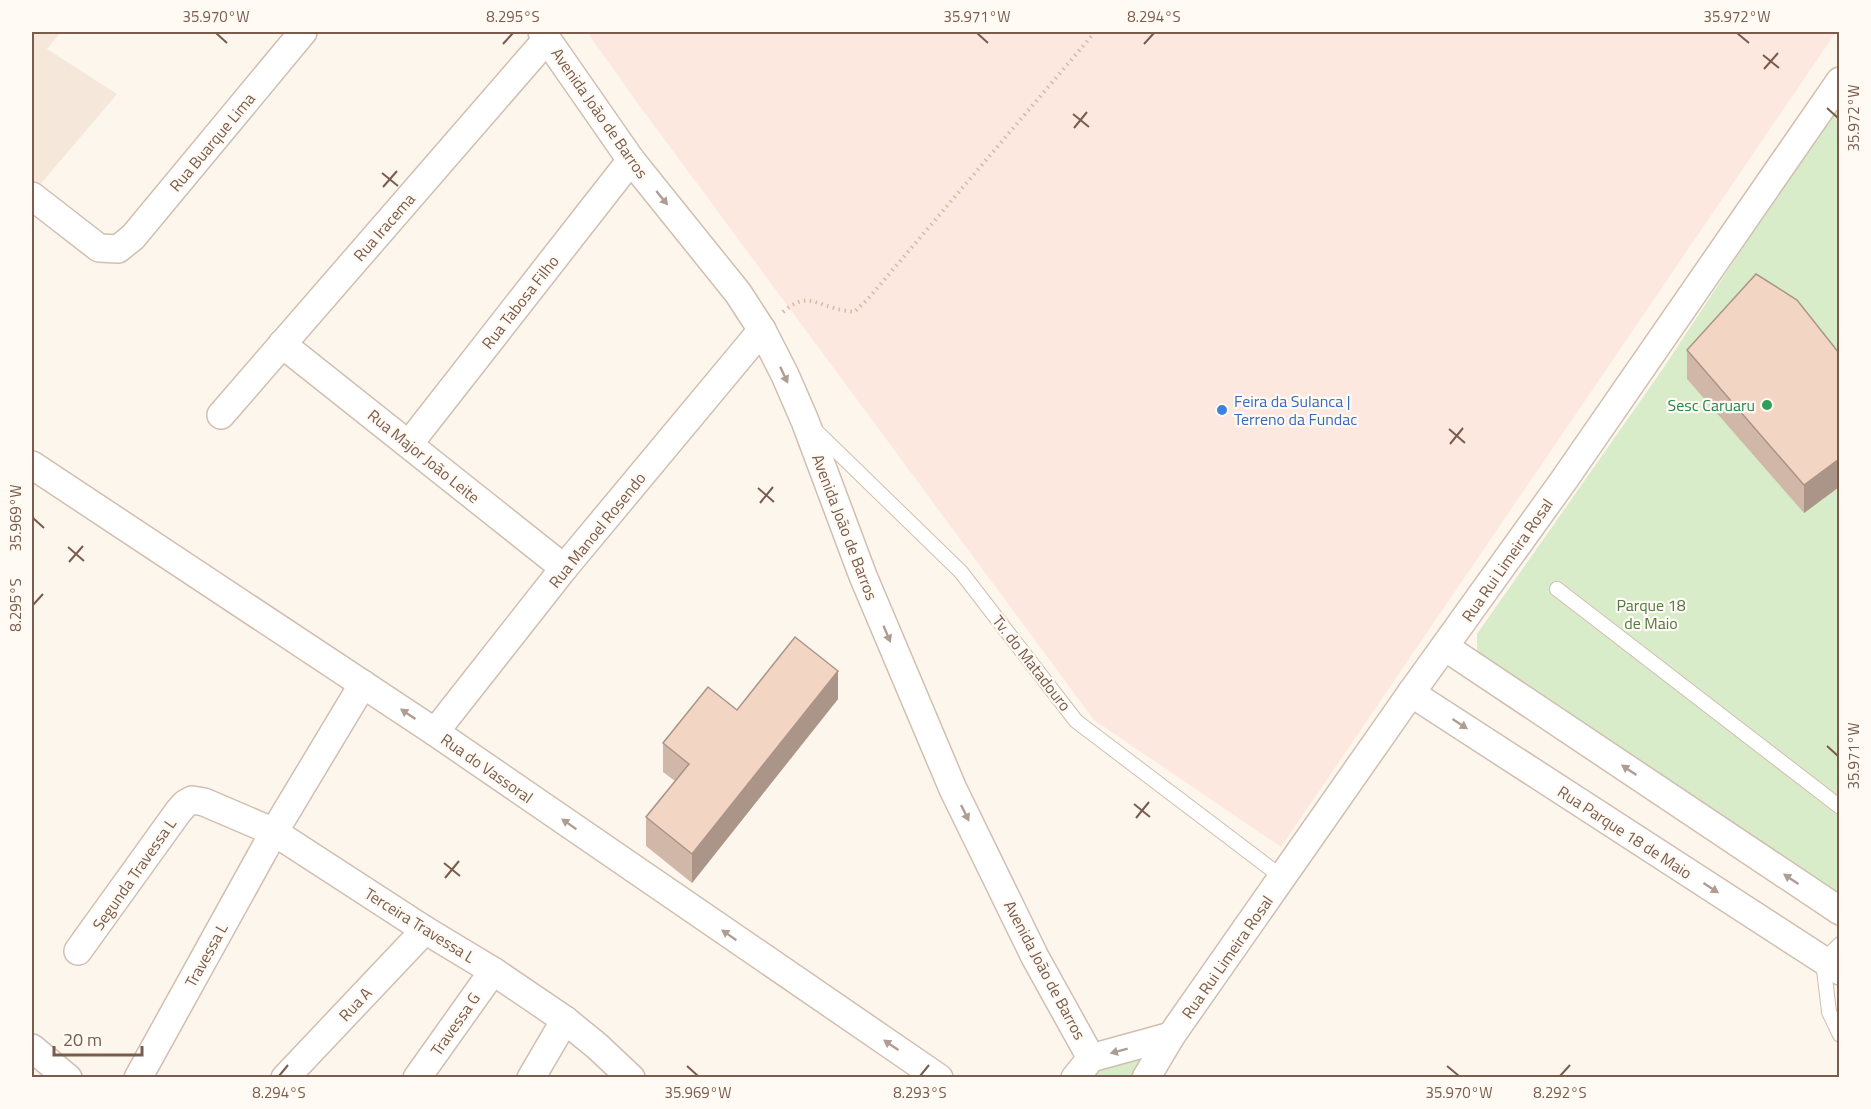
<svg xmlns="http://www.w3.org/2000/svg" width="1871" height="1109" font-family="'Titillium Web',sans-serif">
	<rect width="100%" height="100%" fill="#fdf6ec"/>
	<polygon fill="#f5e8da" points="32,32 61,32 47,49 117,94 32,194"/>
	<polygon fill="#fde8e0" points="587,32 1836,32 1281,847 1094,720 636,101"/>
	<g fill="#d8ecc9">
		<polygon points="1839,102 1839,906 1477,651 1477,634 1662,370"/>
		<polygon points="1155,1051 1139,1077 1090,1078 1101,1063"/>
	</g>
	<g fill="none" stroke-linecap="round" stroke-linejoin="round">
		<defs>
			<g id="lane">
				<polyline points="815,430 961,572 1076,721 1283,878"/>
				<polyline points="1557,589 1840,807"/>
				<polyline points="1840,944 1823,961 1829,1012 1840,1035"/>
			</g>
			<g id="street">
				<polyline points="542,32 631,160 738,293 762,330 785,375 805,421 863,576 953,789 1035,957 1091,1058"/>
				<polyline points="32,196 99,248 118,249 133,237 303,32"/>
				<polyline points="282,344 564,568"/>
				<polyline points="221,415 547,39"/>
				<polyline points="409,444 631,160"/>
				<polyline points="32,465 435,732 939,1078"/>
				<polyline points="1445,647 1840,911"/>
				<polyline points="1411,693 1840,971"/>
				<polyline points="435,732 564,568 762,330"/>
				<polyline points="78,951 178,812 185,804 192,800 204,802 274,832 425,930 493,971 565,1020 597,1046 631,1078"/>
				<polyline points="32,1048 68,1078"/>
				<polyline points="138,1078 274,832 363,684"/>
				<polyline points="285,1078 425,930"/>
				<polyline points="417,1078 493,971"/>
				<polyline points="531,1078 565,1020"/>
				<polyline points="1075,1078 1091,1058 1171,1036"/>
				<polyline points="1146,1078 1171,1036 1411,693 1564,480 1840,81"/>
			</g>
		</defs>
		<use href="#lane" stroke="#d1beb0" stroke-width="16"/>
		<use href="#street" stroke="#d1beb0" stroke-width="30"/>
		<path stroke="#d9b8a5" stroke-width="4" stroke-dasharray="1.5 4.5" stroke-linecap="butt" d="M783,312C804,294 810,301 834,308C840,310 847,311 854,312L867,300L1095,32"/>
		<use href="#lane" stroke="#fff" stroke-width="14"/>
		<use href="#street" stroke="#fff" stroke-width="27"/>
	</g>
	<g fill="#d1b7a8">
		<polygon points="1687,350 1839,353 1839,487 1804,513 1687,379"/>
		<polygon points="838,699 692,883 646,846 646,817 675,781 663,772 663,743 737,710"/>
	</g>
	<g fill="#aa9588">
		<polygon points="1839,459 1839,487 1804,513 1804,485"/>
		<polygon points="838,671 838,699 692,883 692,854"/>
	</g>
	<g fill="#f3d5c3" stroke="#aa9588" stroke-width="1.5">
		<polygon points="1756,274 1797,300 1839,353 1839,459 1804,485 1687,350"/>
		<polygon points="795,637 838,671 692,854 646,817 689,764 663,743 708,687 737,710"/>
	</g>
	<defs><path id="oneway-solid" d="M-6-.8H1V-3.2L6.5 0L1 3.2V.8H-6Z" transform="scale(1.5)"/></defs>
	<g fill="#af9d94">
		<use href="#oneway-solid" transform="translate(662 198) rotate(51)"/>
		<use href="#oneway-solid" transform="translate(784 375) rotate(65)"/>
		<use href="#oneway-solid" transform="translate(887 634) rotate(67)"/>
		<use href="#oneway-solid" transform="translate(408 714) rotate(-146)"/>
		<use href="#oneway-solid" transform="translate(1460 724) rotate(33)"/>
		<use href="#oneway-solid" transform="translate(1629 770) rotate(-146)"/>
		<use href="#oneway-solid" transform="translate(965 813) rotate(64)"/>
		<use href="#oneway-solid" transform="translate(569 824) rotate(-145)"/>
		<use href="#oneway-solid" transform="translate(1791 879) rotate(-146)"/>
		<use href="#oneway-solid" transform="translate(1711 888) rotate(33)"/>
		<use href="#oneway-solid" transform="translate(729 935) rotate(-145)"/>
		<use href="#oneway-solid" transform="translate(891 1045) rotate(-146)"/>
		<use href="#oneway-solid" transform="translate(1119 1051) rotate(165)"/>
	</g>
	<path fill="none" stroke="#7a5c4d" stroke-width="2" d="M216,33L227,43M977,33L988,43M1737,33L1749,43M503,44L513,33M1144,44L1154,33M1763,55L1779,68M1764,69L1778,53M1827,108L1838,118M1073,114L1089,127M1074,128L1087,112M382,173L398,186M383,187L397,171M1449,429L1465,443M1450,444L1463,428M758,488L774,502M760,503L773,487M33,518L44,528M68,547L84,561M69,562L83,546M33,605L43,594M1827,746L1838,756M1134,804L1150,817M1136,818L1149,802M444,863L460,876M445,878L459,861M687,1066L698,1076M1447,1066L1459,1076M279,1076L288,1065M920,1076L929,1065M1560,1076L1570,1065"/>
	<circle fill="#2e9e5b" stroke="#fffaf3" stroke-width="2" cx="1767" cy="405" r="6"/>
	<circle fill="#3f7fe0" stroke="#fffaf3" stroke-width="2" cx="1222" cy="410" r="6"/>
	<g text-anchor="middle" stroke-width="4.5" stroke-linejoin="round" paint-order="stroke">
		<g font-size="16" fill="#7a5c4d" stroke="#fffaf3">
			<text transform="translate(600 113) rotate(55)" y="6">Avenida João de Barros</text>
			<text transform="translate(212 142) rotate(-50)" y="6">Rua Buarque Lima</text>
			<text transform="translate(384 227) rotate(-49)" y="6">Rua Iracema</text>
			<text transform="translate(520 302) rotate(-52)" y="6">Rua Tabosa Filho</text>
			<text transform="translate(424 456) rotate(39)" y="6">Rua Major João Leite</text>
			<text transform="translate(845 527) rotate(69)" y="6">Avenida João de Barros</text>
			<text transform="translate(597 530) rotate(-51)" y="6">Rua Manoel Rosendo</text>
			<text transform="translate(1507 560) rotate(-55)" y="6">Rua Rui Limeira Rosal</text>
			<text transform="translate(1032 663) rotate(52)" y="6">Tv. do Matadouro</text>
			<text transform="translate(487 768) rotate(35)" y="6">Rua do Vassoral</text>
			<text transform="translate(1625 832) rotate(33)" y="6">Rua Parque 18 de Maio</text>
			<text transform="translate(134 874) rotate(-55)" y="6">Segunda Travessa L</text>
			<text transform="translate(420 925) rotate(32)" y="6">Terceira Travessa L</text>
			<text transform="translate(206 955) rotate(-61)" y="6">Travessa L</text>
			<text transform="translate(1227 957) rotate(-55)" y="6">Rua Rui Limeira Rosal</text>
			<text transform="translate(1045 970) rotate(62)" y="6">Avenida João de Barros</text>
			<text transform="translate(355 1004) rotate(-47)" y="6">Rua A</text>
			<text transform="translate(455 1024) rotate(-55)" y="6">Travessa G</text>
		</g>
		<g font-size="16" fill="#366cbe" stroke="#fffaf3" text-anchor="start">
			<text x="1234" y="407">Feira da Sulanca |<tspan x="1234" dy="18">Terreno da Fundac</tspan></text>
		</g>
		<g font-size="16" fill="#27864d" stroke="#fffaf3" text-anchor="end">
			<text x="1755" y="411">Sesc Caruaru</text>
		</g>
		<g font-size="16" fill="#537a41" stroke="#fffaf3">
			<text x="1651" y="611">Parque 18<tspan x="1651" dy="18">de Maio</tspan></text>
		</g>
	</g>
	<rect width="1871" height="1109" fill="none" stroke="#fffaf3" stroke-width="66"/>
	<path d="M54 1046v9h88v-9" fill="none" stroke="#7a5c4d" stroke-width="3"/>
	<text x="63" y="1046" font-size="18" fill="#7a5c4d" stroke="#fffaf3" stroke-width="4.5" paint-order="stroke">20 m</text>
	<rect x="33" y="33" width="1805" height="1043" fill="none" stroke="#7a5c4d" stroke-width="2"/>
	<g font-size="15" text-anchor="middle" fill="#7a5c4d">
		<text x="216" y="22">35.970°W</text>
		<text x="513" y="22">8.295°S</text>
		<text x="977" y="22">35.971°W</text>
		<text x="1154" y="22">8.294°S</text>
		<text x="1737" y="22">35.972°W</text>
		<text transform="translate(1854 118) rotate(-90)" y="5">35.972°W</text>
		<text transform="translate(16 518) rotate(-90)" y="5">35.969°W</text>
		<text transform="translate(16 605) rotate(-90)" y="5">8.295°S</text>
		<text transform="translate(1854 756) rotate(-90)" y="5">35.971°W</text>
		<text x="279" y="1098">8.294°S</text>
		<text x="698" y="1098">35.969°W</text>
		<text x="920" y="1098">8.293°S</text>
		<text x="1459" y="1098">35.970°W</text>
		<text x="1560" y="1098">8.292°S</text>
	</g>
</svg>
